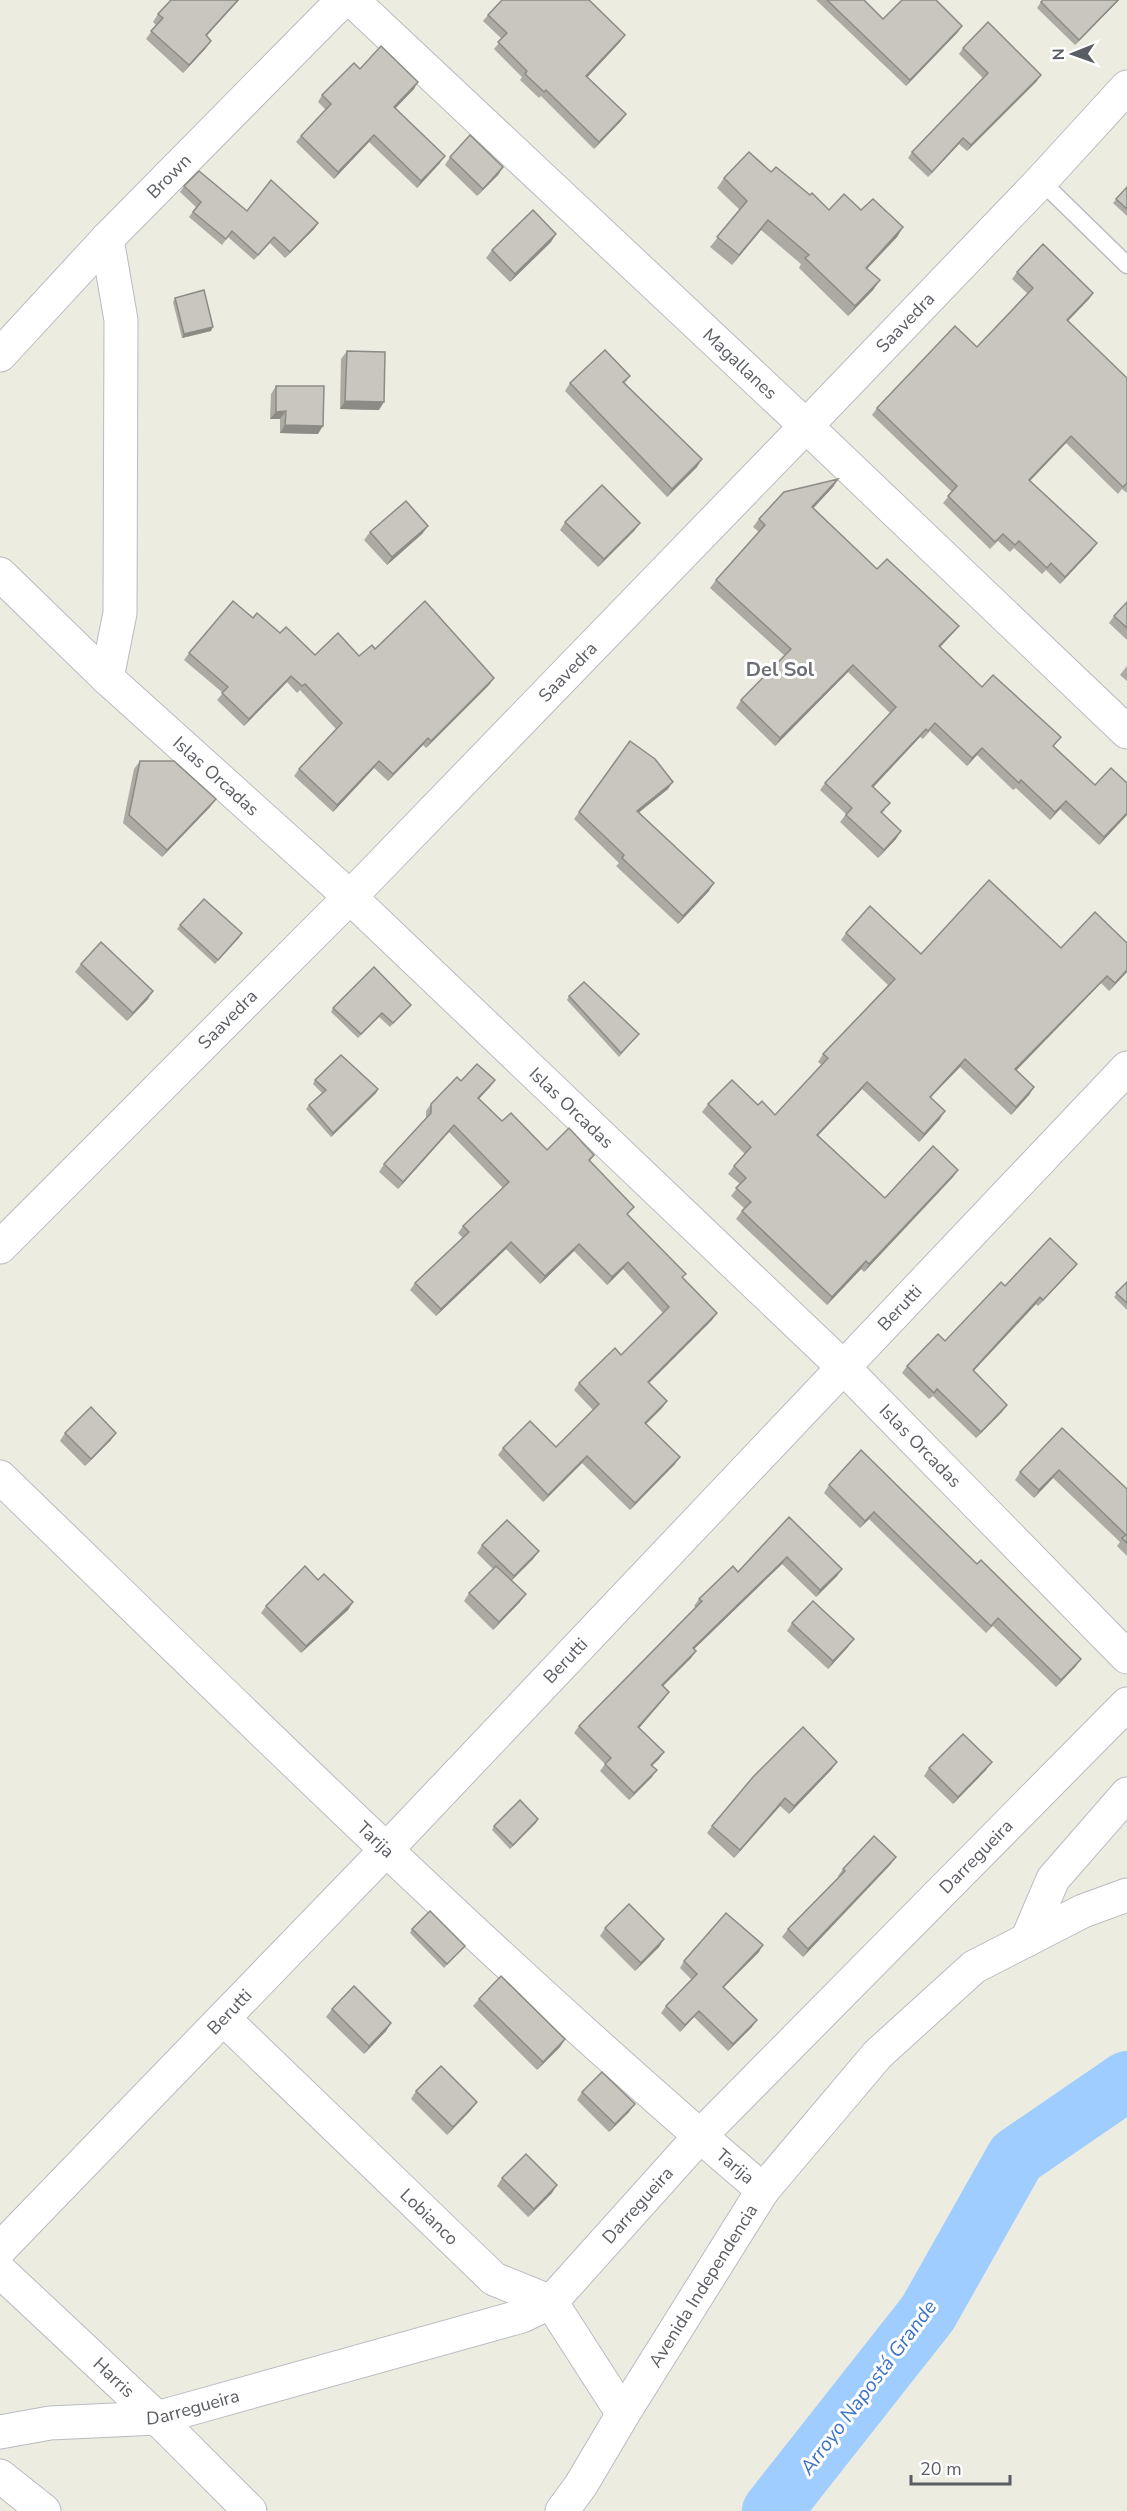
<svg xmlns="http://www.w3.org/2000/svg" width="1127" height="2511" font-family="'Nunito Sans',sans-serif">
	<rect width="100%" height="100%" fill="#edece1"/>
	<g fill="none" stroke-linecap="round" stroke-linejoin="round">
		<polyline stroke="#9fcdff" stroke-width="60" points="772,2511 928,2313 1016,2157 1127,2081"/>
		<defs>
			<polyline id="lane" points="1041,181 1127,265"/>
			<g id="street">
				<path id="s1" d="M352,0L806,426L1127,732"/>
				<polyline points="107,239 121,320 120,613 107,678"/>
				<path id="s2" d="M0,355L107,239L343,0"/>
				<path id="s3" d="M0,574L107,678L350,897L843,1367L1127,1657"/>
				<path id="s4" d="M0,1247L350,897L806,426L1041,181L1127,87"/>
				<path id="s5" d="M0,1477C250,1719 498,1965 763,2190"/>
				<polyline points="1027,1940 1053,1879 1127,1794"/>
				<path id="s6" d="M224,2019L494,2279L551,2302L623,2414"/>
				<path id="s7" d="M0,2249L386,1850L1127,1068"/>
				<path id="s8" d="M0,2271L157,2418L250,2511"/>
				<path id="s9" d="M0,2432L50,2423L157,2418L522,2316L551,2302L700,2136L1127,1704"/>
				<polyline points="0,2476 44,2511"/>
				<path id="s10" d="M562,2511L581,2485L623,2414L763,2190L878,2054L974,1967L1083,1911L1127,1895"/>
			</g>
		</defs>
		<use href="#lane" stroke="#b9bbc1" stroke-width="19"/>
		<use href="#street" stroke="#b9bbc1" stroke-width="35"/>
		<use href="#lane" stroke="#fff" stroke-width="16"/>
		<use href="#street" stroke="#fff" stroke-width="33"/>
	</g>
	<g fill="#acaaa3">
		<polygon points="239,0 206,36 206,48 183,73 146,39 156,25 153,22 158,14"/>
		<polygon points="816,0 864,0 883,19 958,32 906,86"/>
		<polygon points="1119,0 1075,45 1037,8 1041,2"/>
		<polygon points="488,15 625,35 620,42 587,77 626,114 621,121 594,149 541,96 539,98 520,80 522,77 494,49 502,39 483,21"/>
		<polygon points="963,48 1037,81 967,151 959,144 928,177 908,158 912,152 983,78 959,54"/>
		<polygon points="360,69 414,89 395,108 440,163 417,188 369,142 334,179 296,142 301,136 326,110 318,102 322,95"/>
		<polygon points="450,157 503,167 498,175 477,196 445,165"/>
		<polygon points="771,172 810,195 829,210 861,210 903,227 897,237 867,269 880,280 873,290 848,316 799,268 801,264 761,230 732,265 710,247 740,210 717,188 724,178"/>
		<polygon points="184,186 247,211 318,223 314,229 285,258 270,243 254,260 228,237 222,245 189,217 196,207 180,192"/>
		<polygon points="1127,187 1127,216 1113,203"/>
		<polygon points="551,242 510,282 486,258 492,250"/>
		<polygon points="1017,272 1093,293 1089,299 1068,321 1127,378 1127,493 1122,489 1118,494 1066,443 1030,481 1092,550 1060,584 1046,570 1042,574 1014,548 1010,552 998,541 990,549 943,503 952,492 872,415 877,408 977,347 1028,294 1012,279"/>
		<polygon points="175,298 211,331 182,338 173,302"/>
		<polygon points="347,351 379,410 340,409 341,359"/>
		<polygon points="630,376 625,383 697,467 667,497 565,391 570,383"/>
		<polygon points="276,386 318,434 280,433 280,419 270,419 271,394"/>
		<polygon points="838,479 833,487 813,508 877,569 959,626 953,633 940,647 982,687 1054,746 1127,815 1099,845 1060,809 1050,820 1016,788 1013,790 977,755 967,766 930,731 923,739 920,737 873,787 885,810 882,813 896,839 878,858 840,822 846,814 820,790 825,783 890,713 848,672 775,746 736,708 741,700 785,656 710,588 716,580 759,532 753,527 759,519"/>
		<polygon points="565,522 640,523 634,531 598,567 560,530"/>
		<polygon points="428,526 422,534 387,565 364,540 370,532"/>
		<polygon points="1127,602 1127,640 1109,623 1114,616"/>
		<polygon points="253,618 280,633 315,655 359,656 375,649 494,678 489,685 426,748 423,745 388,781 374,768 333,812 294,776 299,769 336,729 300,690 297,693 287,682 244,726 217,700 223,693 184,660 189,653"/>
		<polygon points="1127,666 1127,681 1120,675"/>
		<polygon points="630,741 668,789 639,812 709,891 678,924 616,866 619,863 574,819"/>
		<polygon points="140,761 210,807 162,857 123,823 134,769"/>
		<polygon points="180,925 240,937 215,964 177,929"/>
		<polygon points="846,933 921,954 1061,948 1127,972 1109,991 1101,983 1016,1070 1034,1087 1029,1095 1011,1115 960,1067 931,1097 940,1119 919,1142 862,1089 818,1135 885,1198 958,1170 953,1177 864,1272 861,1269 827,1305 736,1219 744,1208 731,1196 740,1184 728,1174 734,1166 745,1154 702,1112 708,1104 758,1105 775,1115 822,1065 818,1062 823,1054 888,985 841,940"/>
		<polygon points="81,964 148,999 127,1021 75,972"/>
		<polygon points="569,996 639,1034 619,1057 567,1000"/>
		<polygon points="411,1005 390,1027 379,1017 358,1038 331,1012 333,1008"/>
		<polygon points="315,1080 378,1089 376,1093 331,1137 306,1109 309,1105 322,1093 313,1084"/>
		<polygon points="495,1080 479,1099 502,1121 547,1150 594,1155 590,1161 628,1215 682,1278 712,1320 649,1383 667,1401 662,1408 646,1424 675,1464 630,1510 582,1463 543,1502 498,1455 503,1448 556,1447 593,1410 574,1390 579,1383 621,1355 663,1313 623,1269 607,1285 574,1251 540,1284 506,1249 436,1316 410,1290 415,1283 463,1238 458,1233 463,1226 503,1188 449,1132 398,1189 379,1172 384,1164 426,1119 426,1111 431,1104 461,1081"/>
		<polygon points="1077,1264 1072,1270 1038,1306 1036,1304 973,1371 1002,1412 976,1438 933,1396 929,1399 902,1373 907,1366 945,1341 1005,1286"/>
		<polygon points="1127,1282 1127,1310 1114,1297"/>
		<polygon points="1062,1428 1127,1489 1127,1556 1117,1546 1120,1542 1053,1478 1034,1498 1015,1480 1020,1472"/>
		<polygon points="65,1433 111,1440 85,1466 60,1441"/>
		<polygon points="861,1450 1076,1666 1056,1687 993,1626 986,1633 869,1519 860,1528 824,1493 829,1485"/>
		<polygon points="789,1517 842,1569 837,1576 816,1597 782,1564 694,1649 696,1651 691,1658 663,1686 669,1692 639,1728 664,1752 659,1759 652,1766 652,1777 629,1800 600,1771 605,1764 574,1733 579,1726 696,1607 694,1606 699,1599 738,1572"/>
		<polygon points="482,1545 539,1551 533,1559 512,1580 520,1602 493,1630 464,1601 469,1593 493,1569 477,1553"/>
		<polygon points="318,1580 353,1602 348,1610 301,1653 261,1613 266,1606"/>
		<polygon points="792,1623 848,1647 828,1669 787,1631"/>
		<polygon points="929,1768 986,1770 953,1804 924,1776"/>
		<polygon points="832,1769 789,1814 780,1806 734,1858 707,1833 712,1826"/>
		<polygon points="538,1819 510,1849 492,1830 494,1826"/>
		<polygon points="896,1857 890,1865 803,1957 782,1937 788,1929 839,1878 838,1876 843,1869"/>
		<polygon points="605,1928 664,1939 659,1947 635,1971 600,1936"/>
		<polygon points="412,1929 465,1946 444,1968 410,1933"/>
		<polygon points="759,1952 724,1987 752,2027 728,2051 694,2017 680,2032 661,2013 666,2006 692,1980 680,1968 684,1961"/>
		<polygon points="479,1999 565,2039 560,2047 537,2070 473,2006"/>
		<polygon points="332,2009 391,2023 386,2031 364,2054 326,2017"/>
		<polygon points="416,2091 471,2110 447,2135 411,2099"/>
		<polygon points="582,2092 629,2112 609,2132 577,2100"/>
		<polygon points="502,2178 552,2193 528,2217 497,2186"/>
	</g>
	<g fill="#8c8b85">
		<polygon points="238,0 239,0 200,43 206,35"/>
		<polygon points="1118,0 1119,0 1075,45 1079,40"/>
		<polygon points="962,26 958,32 906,86 910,80"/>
		<polygon points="625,35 620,42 582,83 586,76"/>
		<polygon points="211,41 206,48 183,73 189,65"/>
		<polygon points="1041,75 1037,81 967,151 971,145"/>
		<polygon points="418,82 414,89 390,114 394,107"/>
		<polygon points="626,114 621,121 594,149 599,142"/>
		<polygon points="374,135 369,142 334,179 338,172"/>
		<polygon points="963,138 959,144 928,177 932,172"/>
		<polygon points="445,156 440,163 417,188 421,181"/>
		<polygon points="503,167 498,175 477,196 483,189"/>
		<polygon points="768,220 761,230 732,265 739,255"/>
		<polygon points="318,223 314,229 285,258 290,252"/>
		<polygon points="903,227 897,237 859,277 866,268"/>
		<polygon points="556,234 551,242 510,282 515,274"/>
		<polygon points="880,280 873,290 848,316 855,306"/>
		<polygon points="1093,293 1089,299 1062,327 1067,320"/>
		<polygon points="213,327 211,331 182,338 184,334"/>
		<polygon points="345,401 384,402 379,410 340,409"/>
		<polygon points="286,411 280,419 270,419 276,412"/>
		<polygon points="285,425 323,426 318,434 280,433"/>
		<polygon points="1071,436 1066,443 1024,487 1029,480"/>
		<polygon points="702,459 697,467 667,497 672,489"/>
		<polygon points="838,479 833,487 807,515 812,507"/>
		<polygon points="640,523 634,531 598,567 604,559"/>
		<polygon points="428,526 422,534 387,565 392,557"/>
		<polygon points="1097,543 1092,550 1060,584 1065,577"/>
		<polygon points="959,626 953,633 934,654 939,646"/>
		<polygon points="853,665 848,672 775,746 780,738"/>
		<polygon points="291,676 287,682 244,726 249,719"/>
		<polygon points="494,678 489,685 426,748 431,741"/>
		<polygon points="926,729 920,737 867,794 872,786"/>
		<polygon points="428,738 423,745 388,781 393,774"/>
		<polygon points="982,748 977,755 967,766 972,758"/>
		<polygon points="379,761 374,768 333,812 337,805"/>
		<polygon points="673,782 668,789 632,818 637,811"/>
		<polygon points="216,799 210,807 162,857 167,850"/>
		<polygon points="1066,801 1060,809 1050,820 1055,812"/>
		<polygon points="1127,813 1127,815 1099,845 1104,837"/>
		<polygon points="901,831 896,839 878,858 884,850"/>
		<polygon points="714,883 709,891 678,924 683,916"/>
		<polygon points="1127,970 1127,972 1109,991 1115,983"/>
		<polygon points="1107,976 1101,983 1010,1077 1015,1069"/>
		<polygon points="153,991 148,999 127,1021 133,1013"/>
		<polygon points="965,1059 960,1067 924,1104 930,1097"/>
		<polygon points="495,1080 490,1087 473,1105 478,1098"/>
		<polygon points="867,1082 862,1089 812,1142 817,1135"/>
		<polygon points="1034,1087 1029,1095 1011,1115 1016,1107"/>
		<polygon points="378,1089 376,1093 331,1137 333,1133"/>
		<polygon points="945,1111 940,1119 919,1142 924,1134"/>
		<polygon points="454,1125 449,1132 398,1189 403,1182"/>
		<polygon points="958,1170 953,1177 864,1272 869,1264"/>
		<polygon points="511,1242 506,1249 436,1316 441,1309"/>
		<polygon points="579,1244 574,1251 540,1284 545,1276"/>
		<polygon points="866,1261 861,1269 827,1305 832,1297"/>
		<polygon points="628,1262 623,1269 607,1285 612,1277"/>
		<polygon points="1077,1264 1072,1270 1038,1306 1043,1300"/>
		<polygon points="1040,1297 1036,1304 968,1377 973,1370"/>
		<polygon points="717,1313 712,1320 643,1389 648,1382"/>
		<polygon points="667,1401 662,1408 640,1430 645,1423"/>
		<polygon points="1007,1405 1002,1412 976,1438 981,1432"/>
		<polygon points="116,1433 111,1440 85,1466 91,1459"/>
		<polygon points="587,1456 582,1463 543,1502 548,1495"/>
		<polygon points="680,1457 675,1464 630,1510 635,1503"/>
		<polygon points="1059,1470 1053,1478 1034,1498 1039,1490"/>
		<polygon points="874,1512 869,1519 860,1528 865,1521"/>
		<polygon points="539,1551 533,1559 508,1584 514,1576"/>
		<polygon points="787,1557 782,1564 688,1655 693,1648"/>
		<polygon points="842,1569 837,1576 816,1597 820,1590"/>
		<polygon points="526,1594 520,1602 493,1630 499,1622"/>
		<polygon points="353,1602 348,1610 301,1653 306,1646"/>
		<polygon points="854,1639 848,1647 828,1669 833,1661"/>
		<polygon points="696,1651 691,1658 657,1692 662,1685"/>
		<polygon points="1081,1659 1076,1666 1056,1687 1061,1680"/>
		<polygon points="669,1692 664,1699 634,1734 638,1727"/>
		<polygon points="664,1752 659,1759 646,1771 651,1765"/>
		<polygon points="837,1762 832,1769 789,1814 794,1806"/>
		<polygon points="992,1762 986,1770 953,1804 958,1797"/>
		<polygon points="657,1770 652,1777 629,1800 634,1793"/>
		<polygon points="785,1798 780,1806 734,1858 740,1850"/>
		<polygon points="538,1819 536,1823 510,1849 513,1845"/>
		<polygon points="896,1857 890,1865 803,1957 808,1949"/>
		<polygon points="664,1939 659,1947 635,1971 641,1963"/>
		<polygon points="763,1945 759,1952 718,1993 723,1987"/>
		<polygon points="699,2011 694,2017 680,2032 685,2025"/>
		<polygon points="757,2020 752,2027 728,2051 733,2044"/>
		<polygon points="391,2023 386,2031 364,2054 369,2046"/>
		<polygon points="565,2039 560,2047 537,2070 543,2062"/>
		<polygon points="477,2102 471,2110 447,2135 453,2127"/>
		<polygon points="635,2104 629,2112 609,2132 615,2124"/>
		<polygon points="557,2185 552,2193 528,2217 534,2209"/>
	</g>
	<g fill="#c8c6be" stroke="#8c8b85" stroke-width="1.5">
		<polygon points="171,0 238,0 206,35 211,41 189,65 151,31 163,18 158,14"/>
		<polygon points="502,0 589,0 625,35 586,76 626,114 599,142 546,90 544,92 525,74 527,71 498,42 507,33 488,15"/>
		<polygon points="827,0 864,0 883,19 902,0 936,0 962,26 910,80"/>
		<polygon points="1043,0 1118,0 1079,40 1041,2"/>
		<polygon points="988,22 1041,75 971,145 963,138 932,172 912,152 988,73 963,48"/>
		<polygon points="381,46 418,82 394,107 445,156 421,181 374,135 338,172 301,136 331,104 322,95 354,63 360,69"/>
		<polygon points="470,135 503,167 483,189 450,157"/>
		<polygon points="749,152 771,172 776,167 810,195 812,193 829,210 844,194 861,210 873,199 903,227 866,268 880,280 855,306 805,258 809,255 768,220 739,255 717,237 747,201 724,178"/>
		<polygon points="199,171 247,211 271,180 318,223 290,252 274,237 258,255 232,231 226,239 193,212 201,202 184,186"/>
		<polygon points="1127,187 1127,209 1116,199"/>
		<polygon points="533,210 556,234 515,274 492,250"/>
		<polygon points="1043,244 1093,293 1067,320 1127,378 1127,483 1123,487 1071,436 1029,480 1097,543 1065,577 1051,563 1047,568 1019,541 1015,545 1003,534 995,542 948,496 957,486 877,408 955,326 977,347 1033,288 1017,272"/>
		<polygon points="204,290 213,327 184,334 175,298"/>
		<polygon points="605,350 630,376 623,382 702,459 672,489 570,383"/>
		<polygon points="347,351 385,352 384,402 345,401"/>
		<polygon points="276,386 324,386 323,426 285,425 286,411 276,412"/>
		<polygon points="838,479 812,507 877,569 887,559 959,626 939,646 982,687 993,675 1061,737 1053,746 1095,785 1111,768 1127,783 1127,813 1104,837 1066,801 1055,812 1021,780 1019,783 982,748 972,758 935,723 928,731 926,729 872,786 890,803 881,812 901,831 884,850 846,815 852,808 825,783 896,707 853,665 780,738 741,700 791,649 716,580 765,525 759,519 784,492"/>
		<polygon points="602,485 640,523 604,559 565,522"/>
		<polygon points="406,501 428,526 392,557 370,532"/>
		<polygon points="233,601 253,618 257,613 280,633 286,627 315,655 338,633 359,656 372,645 375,649 425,601 494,678 431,741 428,738 393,774 379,761 337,805 299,769 342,723 305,684 302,686 291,676 249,719 222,693 228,687 189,653"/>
		<polygon points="1127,602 1127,628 1114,616"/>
		<polygon points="630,741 655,759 673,782 637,811 714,883 683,916 622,858 624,855 579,812"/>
		<polygon points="140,761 174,761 216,799 167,850 129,815"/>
		<polygon points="989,880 1061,948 1095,912 1127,943 1127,970 1115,983 1107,976 1015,1069 1034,1087 1016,1107 965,1059 930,1097 945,1111 924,1134 867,1082 817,1135 885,1198 933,1146 958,1170 869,1264 866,1261 832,1297 742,1211 751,1202 736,1188 746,1178 734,1166 751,1147 708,1104 732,1080 758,1105 762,1101 775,1115 828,1058 823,1054 895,979 846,933 870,906 921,954"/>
		<polygon points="204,899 242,933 218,960 180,925"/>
		<polygon points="101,942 153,991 133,1013 81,964"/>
		<polygon points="374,967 411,1005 393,1023 382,1013 361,1034 333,1008"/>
		<polygon points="584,982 639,1034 621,1053 569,996"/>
		<polygon points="341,1055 378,1089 333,1133 309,1105 326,1090 315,1080"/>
		<polygon points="477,1064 495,1080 478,1098 502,1121 511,1113 547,1150 569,1128 594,1155 589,1160 634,1207 627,1214 686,1274 682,1277 717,1313 648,1382 667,1401 645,1423 680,1457 635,1503 587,1456 548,1495 503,1448 530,1421 556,1447 599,1404 579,1383 615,1348 621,1355 669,1307 628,1262 612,1277 579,1244 545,1276 511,1242 441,1309 415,1283 469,1232 463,1226 509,1182 454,1125 403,1182 384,1164 431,1113 431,1104 457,1077 461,1081"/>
		<polygon points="1050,1238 1077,1264 1043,1300 1040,1297 973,1370 1007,1405 981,1432 937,1389 934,1393 907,1366 938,1334 945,1341 1001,1282 1005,1286"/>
		<polygon points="1127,1282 1127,1303 1116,1293"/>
		<polygon points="91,1407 116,1433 91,1459 65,1433"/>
		<polygon points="1062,1428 1127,1489 1127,1543 1122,1538 1126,1535 1059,1470 1039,1490 1020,1472"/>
		<polygon points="861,1450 977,1564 981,1560 1081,1659 1061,1680 998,1618 991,1626 874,1512 865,1521 829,1485"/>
		<polygon points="789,1517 842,1569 820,1590 787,1557 693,1648 696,1651 662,1685 669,1692 638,1727 664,1752 651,1765 657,1770 634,1793 605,1764 611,1758 579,1726 702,1601 699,1599 733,1566 738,1572"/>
		<polygon points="507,1520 539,1551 514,1576 482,1545"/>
		<polygon points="305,1566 318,1580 324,1574 353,1602 306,1646 266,1606"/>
		<polygon points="496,1566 526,1594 499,1622 469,1593"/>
		<polygon points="813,1601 854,1639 833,1661 792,1623"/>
		<polygon points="803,1727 837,1762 794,1806 785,1798 740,1850 712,1826 753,1777"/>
		<polygon points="963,1734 992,1762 958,1797 929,1768"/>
		<polygon points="520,1800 538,1819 513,1845 494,1826"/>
		<polygon points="874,1836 896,1857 808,1949 788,1929 845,1871 843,1869"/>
		<polygon points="629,1904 664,1939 641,1963 605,1928"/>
		<polygon points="430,1911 465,1946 447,1964 412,1929"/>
		<polygon points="726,1913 763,1945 723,1987 757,2020 733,2044 699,2011 685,2025 666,2006 697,1974 684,1961"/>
		<polygon points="501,1976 565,2039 543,2062 479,1999"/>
		<polygon points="354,1986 391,2023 369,2046 332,2009"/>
		<polygon points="441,2066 477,2102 453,2127 416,2091"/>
		<polygon points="602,2072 635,2104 615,2124 582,2092"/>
		<polygon points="526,2154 557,2185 534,2209 502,2178"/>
	</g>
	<g text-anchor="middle" stroke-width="6" stroke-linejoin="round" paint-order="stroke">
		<g font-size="18" fill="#5a5d63" stroke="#fff">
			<text dy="6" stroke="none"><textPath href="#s2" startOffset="246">Brown</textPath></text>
			<text dy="6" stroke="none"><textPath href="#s4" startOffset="1294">Saavedra</textPath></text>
			<text dy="6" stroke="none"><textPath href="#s1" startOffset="532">Magallanes</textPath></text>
			<text dy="6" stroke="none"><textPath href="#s4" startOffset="808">Saavedra</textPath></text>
			<text dy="6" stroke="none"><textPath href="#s3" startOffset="296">Islas Orcadas</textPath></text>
			<text dy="6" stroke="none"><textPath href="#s4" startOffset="322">Saavedra</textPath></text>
			<text dy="6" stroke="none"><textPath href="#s3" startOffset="782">Islas Orcadas</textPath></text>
			<text dy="6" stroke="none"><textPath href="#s7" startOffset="1302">Berutti</textPath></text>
			<text dy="6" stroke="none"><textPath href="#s3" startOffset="1268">Islas Orcadas</textPath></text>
			<text dy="6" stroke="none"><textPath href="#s7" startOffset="816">Berutti</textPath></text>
			<text dy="6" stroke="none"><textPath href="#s5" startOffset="522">Tarija</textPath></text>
			<text dy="6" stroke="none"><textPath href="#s9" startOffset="1185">Darregueira</textPath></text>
			<text dy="6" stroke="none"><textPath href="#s7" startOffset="330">Berutti</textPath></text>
			<text dy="6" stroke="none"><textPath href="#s5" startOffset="1008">Tarija</textPath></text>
			<text dy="6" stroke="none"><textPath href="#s9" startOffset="699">Darregueira</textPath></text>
			<text dy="6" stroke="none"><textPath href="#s6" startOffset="285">Lobianco</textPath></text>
			<text dy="6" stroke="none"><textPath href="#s10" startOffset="266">Avenida Independencia</textPath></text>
			<text dy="6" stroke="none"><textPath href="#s8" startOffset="156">Harris</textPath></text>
			<text dy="6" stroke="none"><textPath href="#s9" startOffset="195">Darregueira</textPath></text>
		</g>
		<g font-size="20" font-weight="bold" fill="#6b6f75" stroke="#fff">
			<text x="780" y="676">Del Sol</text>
		</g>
		<g font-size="20" font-style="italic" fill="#3d74c7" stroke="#fff">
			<text transform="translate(868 2387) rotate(-53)" y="7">Arroyo Napostá Grande</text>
		</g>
	</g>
	<g transform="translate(1073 54) rotate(269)" stroke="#ffffff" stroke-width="4.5" paint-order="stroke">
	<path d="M0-4.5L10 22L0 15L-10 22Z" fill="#5a5d63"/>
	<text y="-9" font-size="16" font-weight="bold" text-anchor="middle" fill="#5a5d63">N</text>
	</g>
	<path d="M911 2475v9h99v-9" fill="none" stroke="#5a5d63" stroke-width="3"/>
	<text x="920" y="2475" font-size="18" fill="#5a5d63" stroke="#ffffff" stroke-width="4.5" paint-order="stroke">20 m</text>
</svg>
